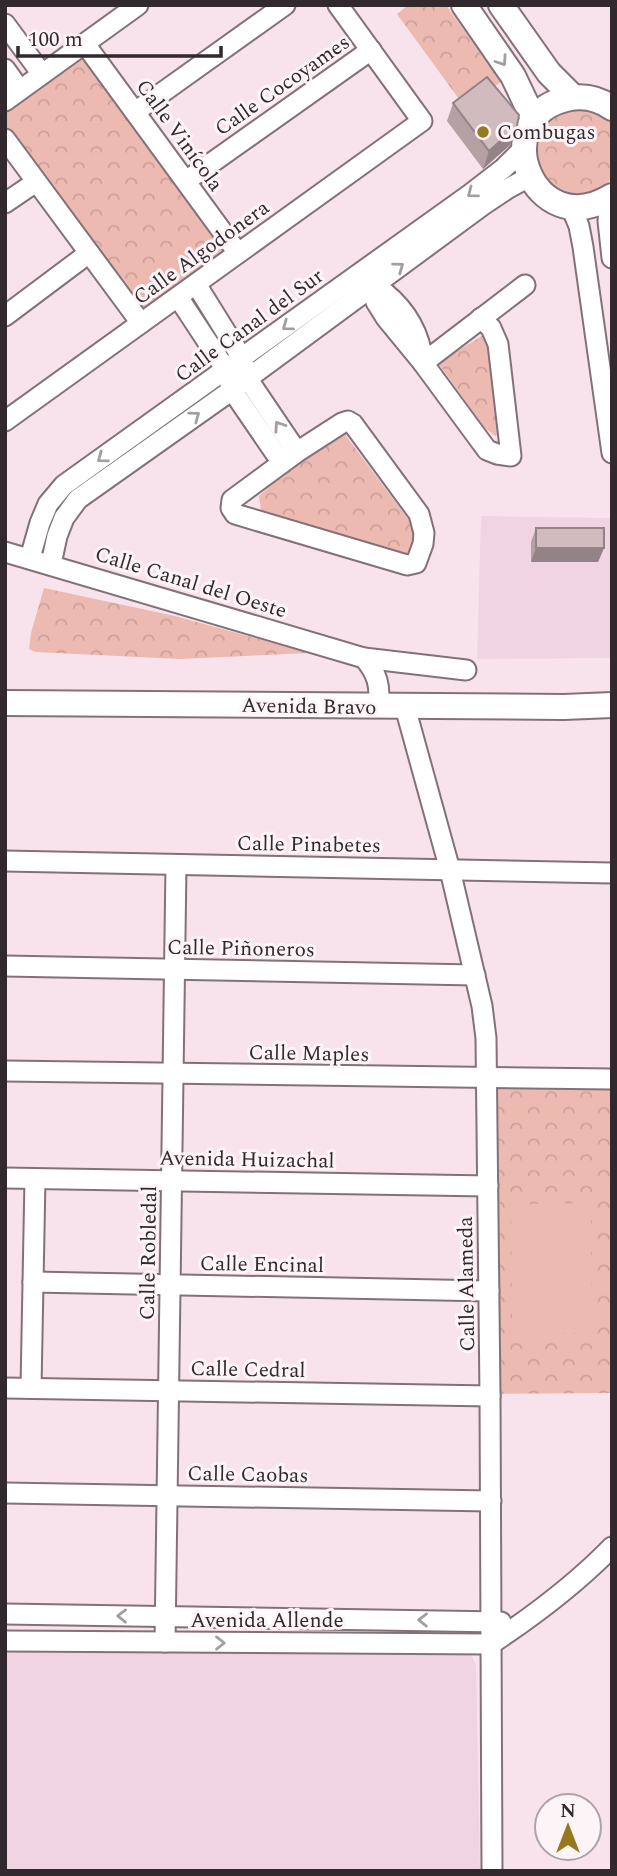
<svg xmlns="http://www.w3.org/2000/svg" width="617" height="1876" font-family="Spectral,serif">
	<defs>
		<pattern id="park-crowns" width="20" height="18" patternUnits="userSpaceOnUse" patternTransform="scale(1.75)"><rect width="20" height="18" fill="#edbab2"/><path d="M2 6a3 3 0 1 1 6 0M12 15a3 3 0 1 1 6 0" fill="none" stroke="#cca099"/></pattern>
	</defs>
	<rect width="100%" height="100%" fill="#f8e3ed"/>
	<g fill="#f1d4e1">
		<polygon points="481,516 612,518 612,658 477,659"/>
		<polygon points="5,1651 471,1655 476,1665 480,1871 5,1871"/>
	</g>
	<g fill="url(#park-crowns)">
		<polygon points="408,5 446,5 501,82 464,106 397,14"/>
		<polygon points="82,52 227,248 142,314 5,128 5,110"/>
		<path d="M584,106L612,121V178C576,220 509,168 546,124C549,120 553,114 557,112C565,108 576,108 584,106Z"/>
		<polygon points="485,334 504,431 495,436 485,428 438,363"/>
		<polygon points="341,429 417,531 415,552 407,556 378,550 261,510 259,496 281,476"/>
		<polygon points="44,588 175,616 309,653 180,659 35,652 29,649 31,633"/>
		<polygon points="488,1080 612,1081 612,1393 491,1394"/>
	</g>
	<polygon fill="#edbab2" points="591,1203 592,1333 512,1334 511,1204"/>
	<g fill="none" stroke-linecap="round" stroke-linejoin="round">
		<defs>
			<g id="minor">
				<polyline points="5,24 42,74"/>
				<polyline points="85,44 238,253"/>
				<polyline points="5,69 20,90"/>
				<polyline points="5,101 138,5"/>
				<polyline points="135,112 285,5"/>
				<polyline points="5,139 141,323"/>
				<polyline points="186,181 371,50"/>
				<polyline points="610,197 608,221 612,258"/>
				<polyline points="5,203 36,182"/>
				<polyline points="571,207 579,226 583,247 612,453"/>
				<path d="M370,282C375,286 380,288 384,292C406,310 420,334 423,362"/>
				<polyline points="196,284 242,358 247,378 297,452"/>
				<polyline points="373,286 376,302 386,318 423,363 487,450 497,454 511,456 498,344 491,328 481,318"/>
				<polyline points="178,297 226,370 232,390 282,463"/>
				<polyline points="5,316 89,253"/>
				<polyline points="423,363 525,285"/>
				<polyline points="5,421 422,121 338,5"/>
				<polygon points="348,421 353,424 419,514 424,533 423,544 416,563 407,565 235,514 231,508 232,500 297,452 342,423"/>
				<path d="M5,552L364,658C377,673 381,686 378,706"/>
				<polyline points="30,558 40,523 48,504 64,485 469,195 504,168 523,149"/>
				<polyline points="51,564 57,536 64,518 78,499 232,390 483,205 507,189 529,177"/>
				<polyline points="364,658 466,670"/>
				<polyline points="405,707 450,870 482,1006 486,1038 490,1396 492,1871"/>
				<polyline points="5,861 612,873"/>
				<polyline points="5,966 475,975"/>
				<polyline points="5,1071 612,1079"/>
				<polyline points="5,1178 488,1186"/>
				<polyline points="33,1282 489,1291"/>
				<polyline points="5,1388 490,1396"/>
				<polyline points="31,1388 35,1179"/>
				<polyline points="5,1493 491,1501"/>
				<polyline points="5,1614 501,1622"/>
				<path d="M5,1641L491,1644C535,1615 575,1585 612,1547"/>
				<polyline points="165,1642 176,865"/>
			</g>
			<g id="major">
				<polyline points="464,5 513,76 534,120"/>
				<polyline points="501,5 549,73 573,97"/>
				<path d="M612,108C598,98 582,95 566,99C485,118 533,245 612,196"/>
				<polyline points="5,703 564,707 612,705"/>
			</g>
		</defs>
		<use href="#minor" stroke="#837179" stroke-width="23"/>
		<use href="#major" stroke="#837179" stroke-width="28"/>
		<use href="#minor" stroke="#fff" stroke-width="19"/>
		<use href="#major" stroke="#fff" stroke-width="24"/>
	</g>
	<g fill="#b5a1a4">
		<polygon points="453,103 517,126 510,145 483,169 447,121"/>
		<polygon points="536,528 604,548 598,562 531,562 531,542"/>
	</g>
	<g fill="#938386">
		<polygon points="517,126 510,145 483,169 489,151"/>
		<polygon points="536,548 604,548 598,562 531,562"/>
	</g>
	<g fill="#d2bbbf" stroke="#938386" stroke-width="2">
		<polygon points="487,77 519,115 517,126 489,151 453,103"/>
		<rect x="536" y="528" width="68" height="20"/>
	</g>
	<defs><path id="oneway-chevron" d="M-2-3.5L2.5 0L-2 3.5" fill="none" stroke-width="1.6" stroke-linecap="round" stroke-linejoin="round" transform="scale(1.75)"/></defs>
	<g stroke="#a29fa0">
		<use href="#oneway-chevron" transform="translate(502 61) rotate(56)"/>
		<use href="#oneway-chevron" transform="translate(472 193) rotate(143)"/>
		<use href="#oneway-chevron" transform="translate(399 267) rotate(-36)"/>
		<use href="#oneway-chevron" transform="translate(287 326) rotate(144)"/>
		<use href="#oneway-chevron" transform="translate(195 416) rotate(-36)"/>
		<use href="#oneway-chevron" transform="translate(279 426) rotate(-124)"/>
		<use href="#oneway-chevron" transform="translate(102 458) rotate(144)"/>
		<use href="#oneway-chevron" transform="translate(122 1616) rotate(-179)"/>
		<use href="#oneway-chevron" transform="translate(423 1620) rotate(-179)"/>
		<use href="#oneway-chevron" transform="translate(220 1643)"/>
	</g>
	<circle fill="#967820" stroke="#fdf4f8" stroke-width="2.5" cx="483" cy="132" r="7"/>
	<g text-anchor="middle" stroke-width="6" stroke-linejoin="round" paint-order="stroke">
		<g font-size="21" fill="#31292d" stroke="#fdf4f8">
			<text transform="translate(282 85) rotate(-35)" y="7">Calle Cocoyames</text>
			<text transform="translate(180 135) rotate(54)" y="7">Calle Vinícola</text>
			<text transform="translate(201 252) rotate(-36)" y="7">Calle Algodonera</text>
			<text transform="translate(249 325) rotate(-36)" y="7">Calle Canal del Sur</text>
			<text transform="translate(191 582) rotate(17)" y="7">Calle Canal del Oeste</text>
			<text transform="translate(309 706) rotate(1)" y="7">Avenida Bravo</text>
			<text transform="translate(309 844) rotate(1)" y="7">Calle Pinabetes</text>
			<text transform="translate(241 948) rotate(1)" y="7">Calle Piñoneros</text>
			<text transform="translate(309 1053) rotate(1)" y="7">Calle Maples</text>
			<text transform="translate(247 1159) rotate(1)" y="7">Avenida Huizachal</text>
			<text transform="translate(148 1253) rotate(-89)" y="7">Calle Robledal</text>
			<text transform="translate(262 1264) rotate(1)" y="7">Calle Encinal</text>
			<text transform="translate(466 1284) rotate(-91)" y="7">Calle Alameda</text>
			<text transform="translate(248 1369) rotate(1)" y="7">Calle Cedral</text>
			<text transform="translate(248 1474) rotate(1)" y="7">Calle Caobas</text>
			<text x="267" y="1627">Avenida Allende</text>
		</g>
		<g font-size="21" fill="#31292d" stroke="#fdf4f8" text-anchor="start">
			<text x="497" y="139">Combugas</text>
		</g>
	</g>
	<rect width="617" height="1876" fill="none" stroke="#31292d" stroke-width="14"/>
	<g transform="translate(568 1827)"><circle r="33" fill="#fdf4f8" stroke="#aba3a7" stroke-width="2"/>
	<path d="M0-5L12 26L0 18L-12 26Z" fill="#967820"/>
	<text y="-10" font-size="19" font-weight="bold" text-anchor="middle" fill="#31292d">N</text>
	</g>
	<path d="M18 46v10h203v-10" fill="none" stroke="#31292d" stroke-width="3.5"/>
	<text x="28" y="46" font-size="21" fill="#31292d" stroke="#fdf4f8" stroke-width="5" paint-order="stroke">100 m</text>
</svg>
